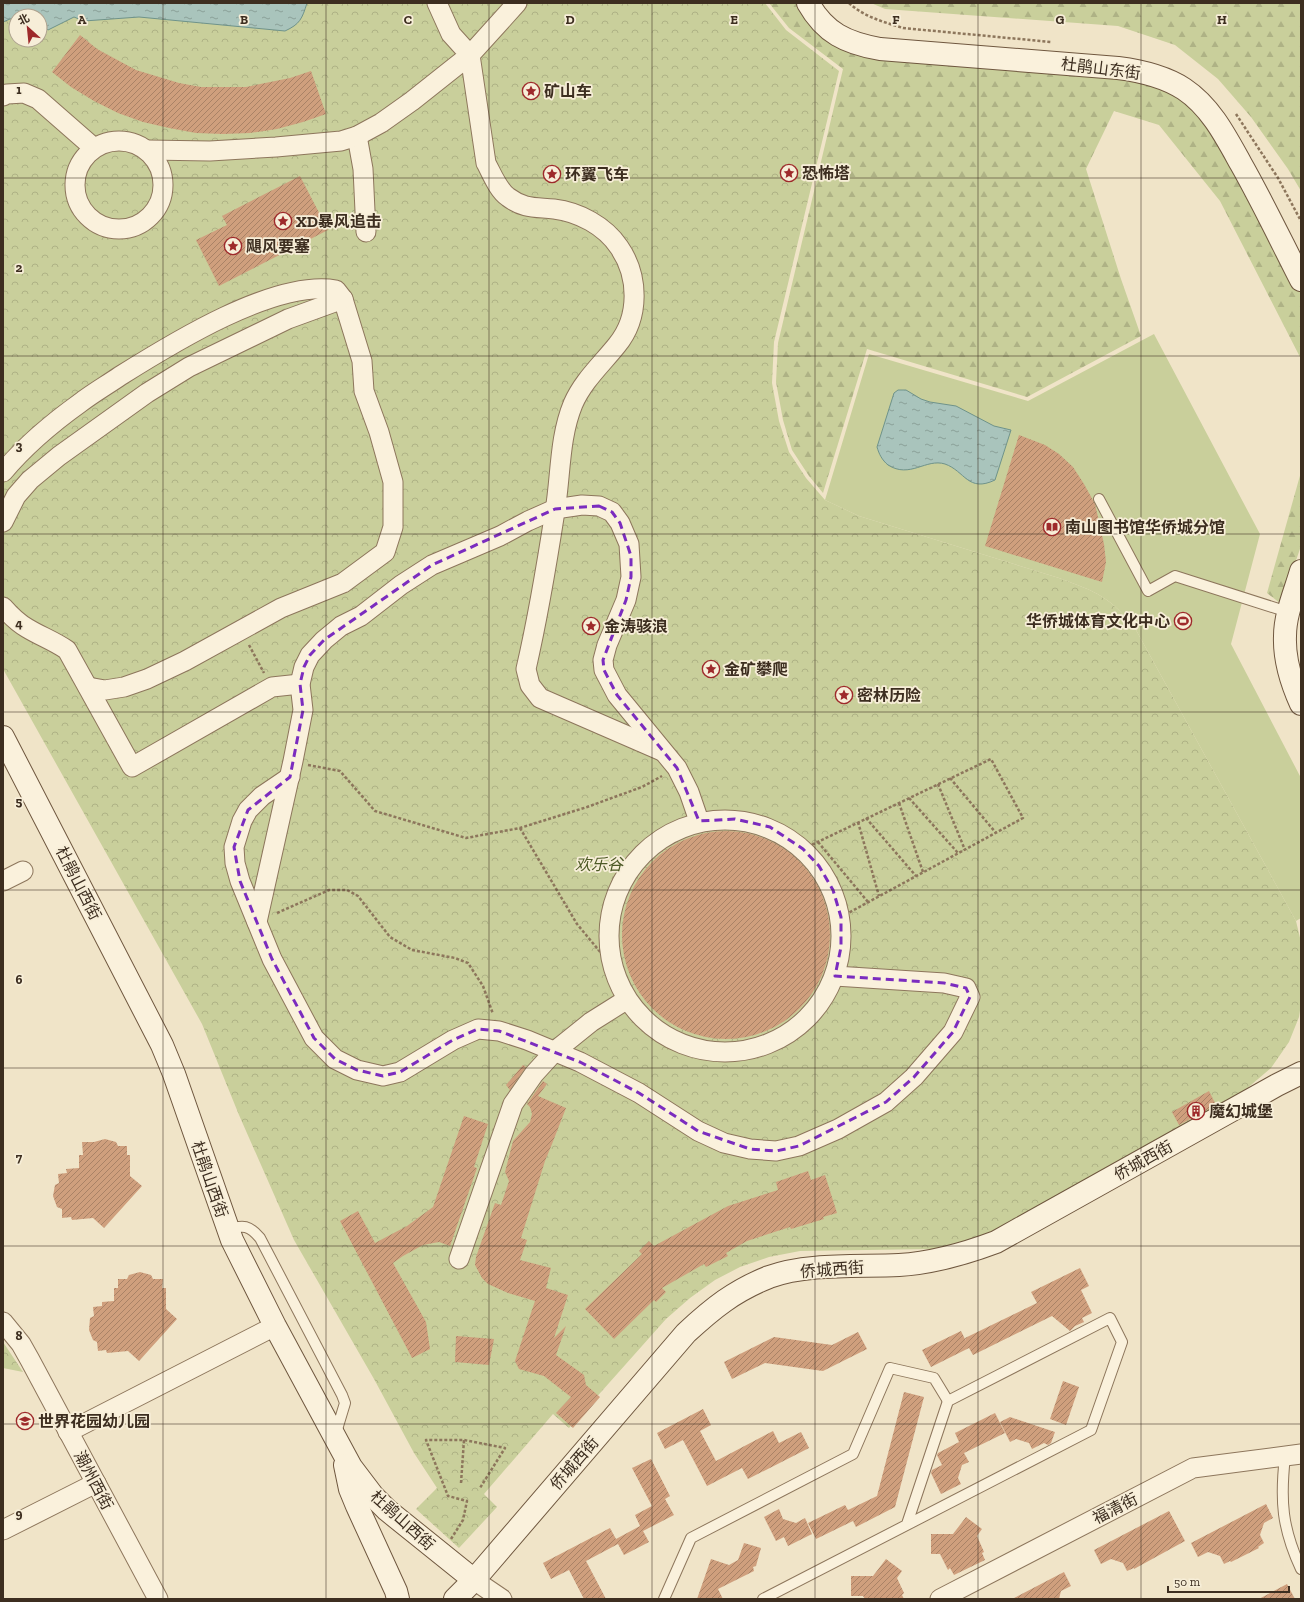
<svg xmlns="http://www.w3.org/2000/svg" width="1304" height="1602" font-family="'Zilla Slab','Noto Sans SC',serif">
	<defs>
		<pattern id="forest-firs" width="22" height="20" patternUnits="userSpaceOnUse"><rect width="22" height="20" fill="#c9cf9b"/><path d="M5 1l3.5 6h-7zM16 11l3.5 6h-7z" fill="#aeb285"/></pattern>
		<pattern id="park-crowns" width="20" height="18" patternUnits="userSpaceOnUse"><rect width="20" height="18" fill="#c9cf9b"/><path d="M2 6a3 3 0 1 1 6 0M12 15a3 3 0 1 1 6 0" fill="none" stroke="#aeb285"/></pattern>
		<pattern id="water-ripples" width="26" height="14" patternUnits="userSpaceOnUse"><rect width="26" height="14" fill="#a9c4bc"/><path d="M2 4q2-2 4 0t4 0M15 11q2-2 4 0t4 0" fill="none" stroke="#8ba098"/></pattern>
		<pattern id="building-hatch" width="6" height="6" patternUnits="userSpaceOnUse"><rect width="6" height="6" fill="#cf9f7d"/><path d="M-1 1l2-2M0 6l6-6M5 7l2-2" fill="none" stroke="#a98266"/></pattern>
	</defs>
	<rect width="100%" height="100%" fill="#f0e4c8"/>
	<g fill="url(#forest-firs)">
		<polygon points="769,3 803,3 830,35 1118,71 1193,101 1301,287 1301,359 1220,201 1159,125 1114,111 1086,169 1121,279 1141,336 1027,397 867,349 823,493 809,476 792,450 783,420 776,382 778,343 843,69 789,28"/>
		<polygon points="871,3 1301,3 1301,191 1288,169 1251,117 1218,79 1175,45 1118,26 885,9"/>
		<polygon points="1301,472 1301,546 1281,604 1267,593"/>
	</g>
	<g fill="url(#park-crowns)" fill-rule="evenodd">
		<path d="M3,3H765L786,30L839,71L774,342L772,383L779,421L789,452L806,478L825,500L859,516L1059,578C1097,592 1111,597 1136,630L1296,921L1301,942V1004L1299,1017L1289,1042L1271,1068L1238,1096L1031,1211L980,1237L957,1245L933,1249L800,1251L769,1257L740,1267L715,1280L690,1298L666,1319L569,1428L553,1414L484,1494L497,1507L459,1548L416,1509L437,1488L414,1453L374,1379L294,1240L239,1115L202,1024L3,669ZM16,16H40V40H16Z"/>
		<polygon points="3,1342 23,1372 3,1368"/>
	</g>
	<path fill="#c9cf9b" d="M1154,334L1260,534L1231,644L1301,778V918L1296,921L1136,630C1111,597 1097,592 1059,578L859,516L825,500L869,354L1028,401Z"/>
	<g fill="url(#water-ripples)" stroke="#6f938a">
		<path d="M3,3H307C302,19 300,24 285,31L139,17L84,21L74,17L48,30L40,23V16H16V18L10,19L3,22Z"/>
		<path d="M898,390H906L921,399L930,402L956,406L994,426L1011,430L995,480C968,493 965,471 945,464C926,458 910,479 888,465C882,460 879,454 877,447L894,393Z"/>
	</g>
	<g fill="url(#building-hatch)">
		<polygon points="80,35 97,49 136,70 179,83 201,87 246,87 290,78 311,71 326,114 303,122 277,129 250,133 223,134 196,133 169,128 143,122 118,113 94,101 71,87 52,72"/>
		<polygon points="300,176 328,230 219,286 196,240 227,225 222,216"/>
		<polygon points="1019,435 1045,445 1059,454 1073,467 1084,484 1095,504 1104,544 1106,562 1102,582 985,546"/>
		<circle cx="726" cy="935" r="104"/>
		<polygon points="523,1065 526,1067 510,1090 506,1085"/>
		<polygon points="543,1081 547,1084 538,1096 566,1108 552,1144 545,1161 521,1238 527,1240 520,1260 551,1268 546,1288 568,1295 554,1338 566,1326 556,1355 584,1375 586,1385 600,1397 573,1428 556,1413 571,1397 544,1376 519,1369 515,1361 535,1301 508,1293 488,1284 482,1278 475,1265 476,1257 495,1203 501,1205 509,1181 505,1172 513,1141 530,1122 532,1114 530,1107 527,1104"/>
		<polygon points="1209,1091 1216,1105 1179,1125 1172,1112"/>
		<polygon points="464,1116 488,1124 474,1167 477,1168 450,1246 439,1242 423,1245 403,1256 393,1263 426,1322 430,1349 412,1358 340,1221 358,1211 375,1243 407,1226 433,1207"/>
		<polygon points="105,1139 116,1142 118,1146 127,1146 127,1155 130,1155 130,1176 142,1186 104,1228 93,1218 72,1220 71,1217 62,1218 62,1209 57,1207 53,1196 55,1185 59,1183 58,1174 67,1173 66,1169 79,1168 79,1155 83,1155 82,1142 94,1142"/>
		<polygon points="808,1171 811,1180 825,1175 837,1213 823,1217 824,1219 791,1229 790,1227 747,1241 726,1253 728,1256 706,1267 704,1264 662,1288 666,1292 656,1302 654,1300 614,1339 585,1309 642,1254 639,1251 649,1241 654,1246 728,1206 778,1190 776,1182"/>
		<polygon points="1080,1268 1089,1286 1081,1290 1092,1313 1082,1318 1084,1322 1075,1326 1070,1331 1052,1316 973,1355 969,1348 931,1367 922,1350 961,1331 966,1341 965,1338 1037,1303 1031,1292"/>
		<polygon points="140,1272 151,1275 153,1279 163,1279 162,1288 166,1288 166,1309 177,1319 139,1361 128,1351 107,1353 106,1350 98,1351 97,1342 93,1340 89,1330 90,1318 94,1316 93,1307 102,1306 102,1302 114,1301 114,1288 118,1288 118,1279 127,1279 129,1275"/>
		<polygon points="858,1332 867,1349 823,1371 765,1363 732,1379 724,1362 774,1337 832,1345"/>
		<polygon points="456,1336 494,1339 489,1365 455,1362"/>
		<polygon points="1063,1381 1079,1387 1066,1425 1050,1419"/>
		<polygon points="904,1392 924,1397 895,1507 856,1527 853,1521 816,1539 808,1523 845,1505 848,1510 877,1496"/>
		<polygon points="703,1409 711,1425 700,1431 716,1461 773,1431 779,1443 801,1432 809,1448 748,1479 742,1468 707,1486 683,1440 665,1449 657,1433"/>
		<polygon points="995,1413 1005,1433 964,1453 969,1462 962,1465 958,1478 961,1484 941,1494 931,1473 932,1470 942,1465 937,1455 938,1453 959,1442 963,1451 955,1433"/>
		<polygon points="1010,1417 1055,1432 1051,1443 1048,1445 1044,1443 1032,1449 1029,1443 1016,1439 1010,1442 1000,1422"/>
		<polygon points="651,1459 670,1496 665,1499 674,1515 643,1531 649,1542 624,1555 618,1544 586,1561 606,1599 584,1599 569,1570 551,1579 543,1563 610,1528 616,1539 640,1526 635,1515 652,1506 632,1468"/>
		<polygon points="1266,1504 1273,1518 1264,1523 1260,1535 1264,1543 1258,1547 1259,1548 1231,1562 1230,1561 1224,1564 1220,1556 1208,1552 1198,1557 1191,1543"/>
		<polygon points="779,1509 783,1519 796,1523 805,1518 812,1534 788,1546 784,1537 776,1541 764,1517"/>
		<polygon points="1169,1511 1185,1541 1134,1569 1134,1568 1127,1571 1123,1563 1111,1559 1101,1564 1094,1550"/>
		<polygon points="966,1517 982,1529 977,1536 984,1552 982,1553 985,1560 954,1575 950,1568 948,1570 940,1554 931,1554 931,1534 953,1534"/>
		<polygon points="744,1543 761,1548 756,1566 753,1567 754,1571 718,1589 723,1599 697,1599 711,1559 729,1565 738,1560"/>
		<polygon points="886,1559 902,1571 897,1578 904,1593 902,1595 904,1599 865,1599 863,1596 851,1596 851,1576 873,1576"/>
		<polygon points="1064,1572 1071,1586 1061,1591 1059,1599 1012,1599"/>
		<polygon points="1287,1584 1295,1599 1259,1599"/>
	</g>
	<g fill="none" stroke-linecap="round" stroke-linejoin="round">
		<defs>
			<g id="lane">
				<polyline points="1099,499 1148,591 1175,576 1288,612"/>
				<path d="M227,1229C244,1225 249,1225 260,1238L342,1395L345,1403L335,1436"/>
				<path d="M1285,1456C1280,1501 1282,1528 1301,1569"/>
				<polyline points="664,1599 691,1538 853,1454 890,1368 934,1378 948,1401"/>
				<polyline points="763,1599 1091,1430 1122,1342 1110,1318 948,1401 907,1524"/>
			</g>
			<g id="street">
				<path d="M517,3L470,55L486,163C492,174 498,190 508,197C524,209 535,207 554,209C579,212 605,226 619,247C639,276 640,317 617,345C601,365 583,381 573,404C559,438 561,475 555,511C547,563 538,617 526,669L530,685L540,698L662,751"/>
				<polyline points="3,96 7,94 24,93 38,99 94,148"/>
				<polyline points="357,136 363,169 366,232"/>
				<circle cx="119" cy="185" r="44"/>
				<polyline points="148,150 210,151 276,147 341,141 357,136 381,123 412,101 470,55 451,34 437,3"/>
				<path d="M3,472C25,446 52,423 80,403C93,393 107,385 120,376C171,344 275,279 336,290L343,299L362,361L364,391L379,432L393,482V527L385,552L343,583L281,608L185,661L147,679L124,687L105,690L88,687"/>
				<polyline points="3,522 16,496 30,480 59,456 147,393 189,367 288,319 343,299"/>
				<path d="M3,607C10,615 18,623 27,628C40,636 54,641 67,650L132,767L272,687L300,684"/>
				<polyline points="290,777 262,796 248,810 242,821 234,847 235,863 240,881 272,959 314,1038 335,1059 357,1070 383,1076 400,1072 453,1040 478,1029 499,1031 527,1040 580,1062 639,1093 698,1131 724,1143 750,1149 776,1151 799,1146 838,1129 886,1102 914,1077 953,1032 970,997 966,988 944,983 835,976"/>
				<circle cx="725" cy="936" r="116"/>
				<polyline points="3,881 23,871"/>
				<polyline points="257,922 293,761 303,710 300,684 304,667 310,655 324,640 341,626 361,616 401,585 432,565 500,536 528,521 555,509 582,505 599,506 612,512 620,523 629,544 631,577 626,600 607,645 603,660 604,670 617,695 677,768 689,792 699,821"/>
				<polyline points="459,1259 513,1104 534,1074 555,1051 591,1022 626,1000"/>
				<polyline points="3,1322 21,1344 30,1360 158,1599"/>
				<polyline points="68,1432 275,1326"/>
				<polyline points="3,1530 96,1483"/>
				<polyline points="474,1580 502,1599"/>
				<polyline points="940,1599 1193,1468 1301,1454"/>
			</g>
			<g id="secondary">
				<path d="M808,3C825,33 846,43 880,49L1118,68C1142,71 1164,76 1184,89C1211,107 1226,137 1241,164C1262,201 1281,241 1301,280"/>
				<path d="M1301,571C1295,592 1285,614 1285,636C1284,659 1292,684 1301,704"/>
				<polyline points="3,737 162,1045 174,1074 232,1240 275,1326 351,1467 373,1496 387,1510 474,1580"/>
				<polyline points="345,1465 350,1489 357,1506 396,1591 398,1599"/>
				<path d="M455,1599L474,1580L686,1333C713,1308 734,1291 769,1277C807,1263 858,1267 899,1265C933,1263 964,1254 996,1242L1277,1085L1301,1073"/>
			</g>
		</defs>
		<use href="#lane" stroke="#8d765c" stroke-width="12"/>
		<use href="#street" stroke="#8d765c" stroke-width="21"/>
		<use href="#secondary" stroke="#6f573f" stroke-width="24"/>
		<g stroke="#8d765c" stroke-width="2.5" stroke-dasharray="3 2" stroke-linecap="butt">
			<path d="M849,3C864,17 884,22 903,28L1051,42"/>
			<polyline points="1236,114 1278,178 1301,221"/>
			<polyline points="249,645 264,673"/>
			<polyline points="308,765 340,771 375,811 466,838 520,828 587,807 642,787 662,776"/>
			<polyline points="950,778 996,833"/>
			<polyline points="938,784 965,850"/>
			<polyline points="909,798 958,853"/>
			<polyline points="899,803 923,872"/>
			<polyline points="866,818 916,876"/>
			<polyline points="858,822 879,896"/>
			<polyline points="520,828 577,924 611,965"/>
			<polyline points="818,842 868,902"/>
			<polyline points="803,849 991,759 1023,818 841,917"/>
			<polyline points="277,913 329,890 347,890 358,896 390,937 412,950 455,958 468,963 483,986 493,1014"/>
			<polyline points="461,1483 464,1440"/>
			<polyline points="451,1539 463,1520 467,1501 448,1496 426,1440 464,1440 505,1448 480,1488"/>
		</g>
		<use href="#lane" stroke="#faf1dc" stroke-width="10"/>
		<use href="#street" stroke="#faf1dc" stroke-width="19"/>
		<use href="#secondary" stroke="#faf1dc" stroke-width="22"/>
	</g>
	<path fill="none" stroke="#7b2cbf" stroke-width="3" stroke-dasharray="8 5" stroke-linejoin="round" d="M599,506L612,512L620,523L631,556V577L626,600L603,660L604,670L617,695L677,768L699,821L735,819L770,827L803,849L819,866L833,890L841,917V947L835,976L944,983L966,988L970,997L953,1032L914,1077L886,1102L799,1146L776,1151L750,1149L698,1131L639,1093L580,1062L499,1031L478,1029L453,1040L400,1072L383,1076L357,1070L335,1059L314,1038L272,959L240,881L234,847L248,810L290,777L303,710L300,684L304,667L310,655L324,640L432,565L555,509Z"/>
	<path fill="none" stroke="#3d2e20" stroke-width="1" stroke-opacity="0.55" d="M163,3V1599M326,3V1599M489,3V1599M652,3V1599M815,3V1599M978,3V1599M1141,3V1599M3,178H1301M3,356H1301M3,534H1301M3,712H1301M3,890H1301M3,1068H1301M3,1246H1301M3,1424H1301"/>
	<defs>
		<symbol id="sight-ring" viewBox="-11 -11 22 22"><circle r="9.5" fill="#f7eed8" stroke="#9e2a2b" stroke-width="1.5"/><path d="M0-6L1.8-2.2L6-1.7L2.9 1.2L3.7 5.4L0 3.3L-3.7 5.4L-2.9 1.2L-6-1.7L-1.8-2.2Z" fill="#9e2a2b"/></symbol>
		<symbol id="library-ring" viewBox="-11 -11 22 22"><circle r="9.5" fill="#f7eed8" stroke="#9e2a2b" stroke-width="1.5"/><path d="M-6-4Q-3-5.5-.7-3.5V5Q-3 3-6 4ZM6-4Q3-5.5 .7-3.5V5Q3 3 6 4Z" fill="#9e2a2b"/></symbol>
		<symbol id="stadium-ring" viewBox="-11 -11 22 22"><circle r="9.5" fill="#f7eed8" stroke="#9e2a2b" stroke-width="1.5"/><path d="M0-5a6.5 5 0 1 0 0 10a6.5 5 0 1 0 0-10ZM-3.5-1.8h7v3.6h-7Z" fill="#9e2a2b"/></symbol>
		<symbol id="building-ring" viewBox="-11 -11 22 22"><circle r="9.5" fill="#f7eed8" stroke="#9e2a2b" stroke-width="1.5"/><path d="M-4-6H4V6H1V3H-1V6H-4ZM-2.5-4.3h1.7v1.8h-1.7ZM.8-4.3h1.7v1.8H.8ZM-2.5-1h1.7V.8h-1.7ZM.8-1h1.7V.8H.8Z" fill="#9e2a2b"/></symbol>
		<symbol id="school-ring" viewBox="-11 -11 22 22"><circle r="9.5" fill="#f7eed8" stroke="#9e2a2b" stroke-width="1.5"/><path d="M0-5L7-2L0 1L-7-2ZM-4 1L0 2.5L4 1V4Q0 6-4 4Z" fill="#9e2a2b"/></symbol>
	</defs>
	<g fill-rule="evenodd">
		<use href="#sight-ring" x="521" y="81" width="20" height="20"/>
		<use href="#sight-ring" x="779" y="163" width="20" height="20"/>
		<use href="#sight-ring" x="542" y="164" width="20" height="20"/>
		<use href="#sight-ring" x="273" y="211" width="20" height="20"/>
		<use href="#sight-ring" x="223" y="236" width="20" height="20"/>
		<use href="#library-ring" x="1042" y="517" width="20" height="20"/>
		<use href="#stadium-ring" x="1173" y="611" width="20" height="20"/>
		<use href="#sight-ring" x="581" y="616" width="20" height="20"/>
		<use href="#sight-ring" x="701" y="659" width="20" height="20"/>
		<use href="#sight-ring" x="834" y="685" width="20" height="20"/>
		<use href="#building-ring" x="1186" y="1101" width="20" height="20"/>
		<use href="#school-ring" x="15" y="1411" width="20" height="20"/>
	</g>
	<g text-anchor="middle" stroke-width="3.5" stroke-linejoin="round" paint-order="stroke">
		<g font-size="16" fill="#3d2e20" stroke="#f7eed8">
			<text transform="translate(1101 68) rotate(7)" y="6">杜鹃山东街</text>
			<text transform="translate(79 883) rotate(63)" y="6">杜鹃山西街</text>
			<text transform="translate(1143 1160) rotate(-29)" y="6">侨城西街</text>
			<text transform="translate(210 1179) rotate(71)" y="6">杜鹃山西街</text>
			<text transform="translate(832 1269) rotate(-4)" y="6">侨城西街</text>
			<text transform="translate(574 1463) rotate(-49)" y="6">侨城西街</text>
			<text transform="translate(94 1480) rotate(62)" y="6">潮州西街</text>
			<text transform="translate(1115 1508) rotate(-27)" y="6">福清街</text>
			<text transform="translate(403 1520) rotate(42)" y="6">杜鹃山西街</text>
		</g>
		<g font-size="16" font-weight="bold" fill="#3d2e20" stroke="#f7eed8" text-anchor="start">
			<text x="544" y="97">矿山车</text>
			<text x="802" y="179">恐怖塔</text>
			<text x="565" y="180">环翼飞车</text>
			<text x="296" y="227">XD暴风追击</text>
			<text x="246" y="252">飓风要塞</text>
			<text x="1065" y="533">南山图书馆华侨城分馆</text>
			<text x="1170" y="627" text-anchor="end">华侨城体育文化中心</text>
			<text x="604" y="632">金涛骇浪</text>
			<text x="724" y="675">金矿攀爬</text>
			<text x="857" y="701">密林历险</text>
			<text x="1209" y="1117">魔幻城堡</text>
			<text x="38" y="1427">世界花园幼儿园</text>
		</g>
		<g font-size="16" font-style="italic" fill="#4d5a26" stroke="#f7eed8">
			<text x="599" y="870">欢乐谷</text>
		</g>
	</g>
	<g font-size="13" text-anchor="middle" font-weight="bold" fill="#3d2e20" stroke="#f7eed8" stroke-width="3.5" stroke-linejoin="round" paint-order="stroke">
		<text x="82" y="24">A</text>
		<text x="244" y="24">B</text>
		<text x="408" y="24">C</text>
		<text x="570" y="24">D</text>
		<text x="734" y="24">E</text>
		<text x="896" y="24">F</text>
		<text x="1060" y="24">G</text>
		<text x="1222" y="24">H</text>
		<text x="19" y="94">1</text>
		<text x="19" y="272">2</text>
		<text x="19" y="450">3</text>
		<text x="19" y="628">4</text>
		<text x="19" y="806">5</text>
		<text x="19" y="984">6</text>
		<text x="19" y="1162">7</text>
		<text x="19" y="1340">8</text>
		<text x="19" y="1518">9</text>
	</g>
	<rect width="1304" height="1602" fill="none" stroke="#3d2e20" stroke-width="8"/>
	<g transform="translate(28 28) rotate(333)"><circle r="19" fill="#f7eed8" stroke="#ada18e"/>
	<path d="M0-3L7 15L0 10L-7 15Z" fill="#9e2a2b"/>
	<text y="-6" font-size="11" font-weight="bold" text-anchor="middle" fill="#3d2e20">北</text>
	</g>
	<path d="M1168 1586v6h121v-6" fill="none" stroke="#3d2e20" stroke-width="2"/>
	<text x="1174" y="1586" font-size="12" fill="#3d2e20" stroke="#f7eed8" stroke-width="3" paint-order="stroke">50 m</text>
</svg>
